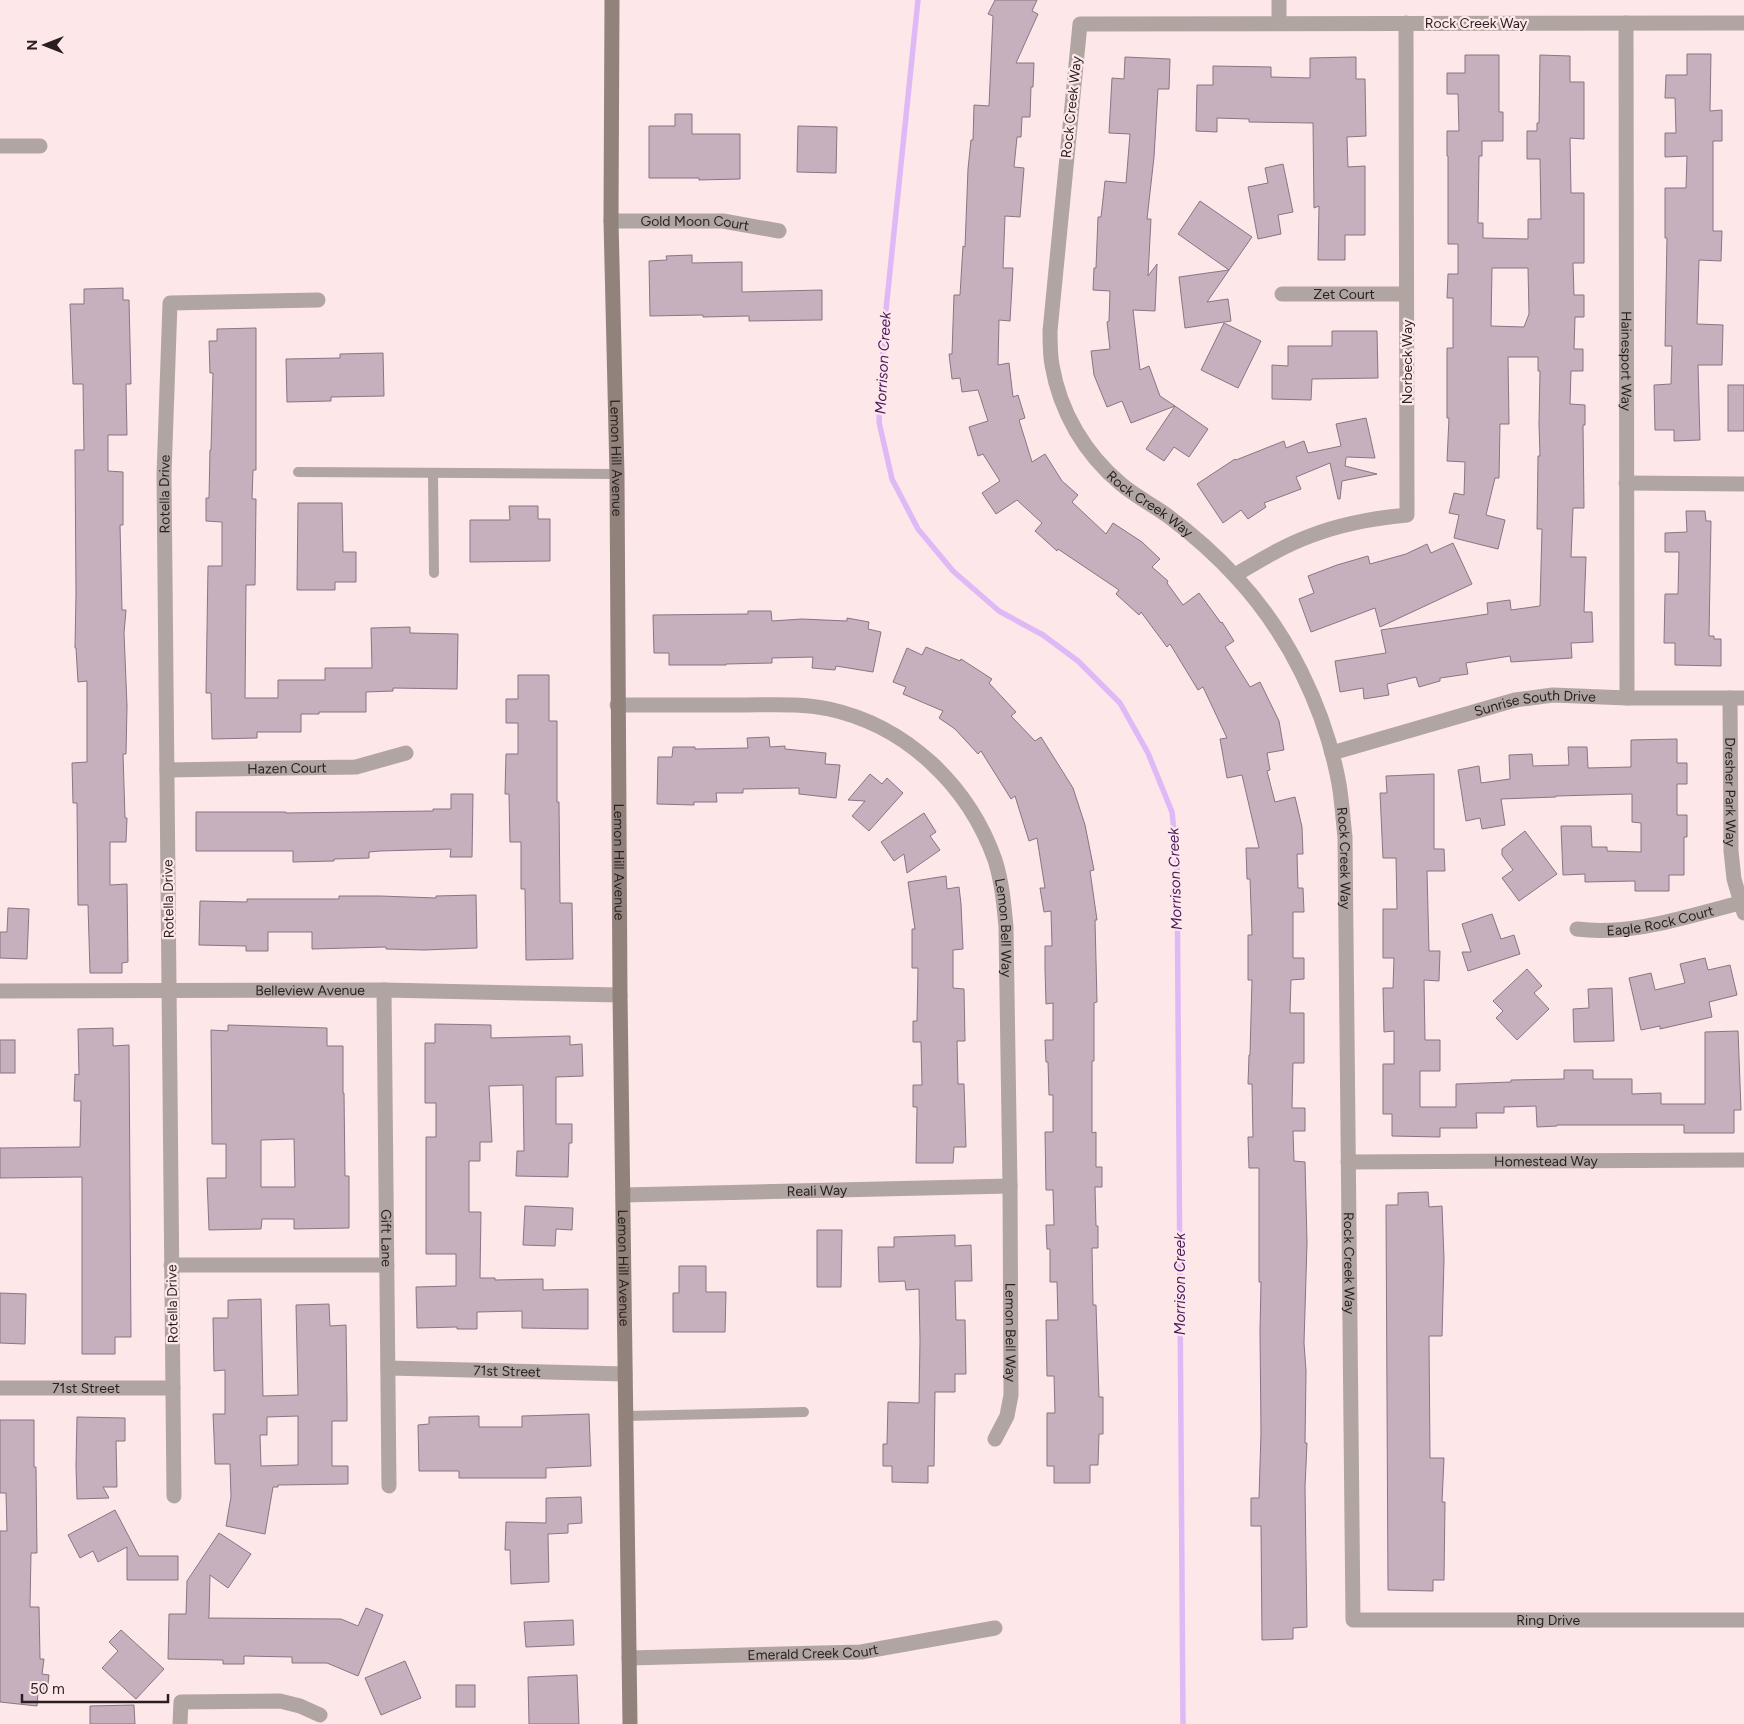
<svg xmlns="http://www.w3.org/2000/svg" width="1744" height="1724" font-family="Figtree,sans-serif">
	<rect width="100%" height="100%" fill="#fde7e9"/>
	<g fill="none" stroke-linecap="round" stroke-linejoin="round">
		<polyline stroke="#deb9f6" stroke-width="5.5" points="918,0 884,329 879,422 892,479 918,529 953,571 999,611 1043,635 1078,661 1120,703 1148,753 1172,812 1177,859 1183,1724"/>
	</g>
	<g fill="#c7b0be" stroke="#8a7582" fill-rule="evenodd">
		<polygon points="995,0 1037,0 1032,11 1038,14 1016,63 1034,63 1033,87 1031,87 1030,117 1022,117 1021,137 1017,137 1014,167 1024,168 1020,217 1005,216 1003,268 1013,268 1010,321 999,320 998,365 1009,363 1013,397 1018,395 1025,418 1019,420 1032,462 1045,454 1062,481 1078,495 1072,502 1106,534 1113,523 1142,542 1160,559 1152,567 1168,581 1167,583 1183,605 1199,593 1221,623 1222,622 1234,641 1225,647 1250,687 1260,682 1279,721 1284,750 1267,753 1270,770 1267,771 1275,802 1295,797 1302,827 1303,854 1297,854 1298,888 1303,888 1304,912 1293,912 1293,958 1304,958 1304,979 1291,980 1290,1013 1304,1013 1304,1063 1293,1063 1292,1108 1305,1108 1305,1131 1293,1131 1294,1161 1305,1162 1307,1243 1304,1343 1306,1371 1305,1443 1307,1443 1305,1487 1307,1627 1293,1628 1293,1639 1262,1640 1261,1526 1251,1526 1251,1498 1259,1498 1261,1433 1260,1331 1261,1282 1259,1282 1259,1168 1249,1168 1248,1137 1253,1137 1252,1084 1248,1084 1249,1055 1250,1055 1252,980 1248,980 1248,935 1252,935 1250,879 1247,879 1246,848 1259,848 1242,775 1227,778 1220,739 1227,738 1203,687 1198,690 1170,644 1167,647 1141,612 1139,615 1116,594 1119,590 1058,549 1057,551 1035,531 1042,523 1017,500 996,514 982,493 1000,481 983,454 978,456 969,427 988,421 978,390 962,392 960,378 952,379 949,354 952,354 954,295 960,295 963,246 965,247 968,169 971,140 973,140 974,105 989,106 993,16 988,14"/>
		<polygon points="1687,54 1711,54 1710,111 1722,110 1722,141 1713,141 1713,231 1722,231 1721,261 1699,260 1697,324 1723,325 1722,365 1698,365 1700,440 1674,441 1674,430 1655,430 1654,385 1671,384 1672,346 1665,346 1667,238 1665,238 1665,188 1686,188 1687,156 1665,157 1665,133 1676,133 1675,98 1665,98 1666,75 1687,75"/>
		<path d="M1465,55H1499V112H1503V141H1482V156H1479L1478,223H1483V238L1528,239V219H1541L1540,159H1527V131H1537V123H1539L1540,55L1570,56V82H1584V139L1570,138L1571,193H1584V263H1573L1574,295H1584V317H1575L1574,349H1583V371H1571L1570,404L1585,405V425H1583L1584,508H1573L1571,557H1586L1584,612H1592L1593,642L1571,643L1572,658L1511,662L1510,656L1466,663L1468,674L1440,678V681L1419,687L1416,677L1387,684L1389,695L1364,699L1363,688L1340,692L1335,661L1386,653L1381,630L1488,614L1487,603L1510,600L1511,610L1540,606L1542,529H1537L1538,456H1540L1539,424L1540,371H1538V357H1508L1509,424H1500L1499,478H1495L1486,515L1505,520L1498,549L1454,538L1459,515L1449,513L1454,493L1464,495L1465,462L1447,461L1449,418H1447V348H1453V298H1447L1448,274H1458V244H1448V156H1447V131H1459L1458,94H1447V73H1465ZM1492,268H1528L1529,314L1524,327L1491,326Z"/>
		<polygon points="1125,57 1170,59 1169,89 1158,89 1154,157 1147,219 1151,219 1148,276 1157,264 1155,311 1133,310 1140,370 1149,366 1160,396 1175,406 1131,423 1122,401 1107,407 1094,375 1091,351 1110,349 1107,322 1109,321 1110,291 1093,290 1094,268 1096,268 1098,217 1101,217 1105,181 1126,183 1130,134 1109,133 1112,78 1124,79"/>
		<polygon points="1356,57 1356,79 1365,79 1366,136 1347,137 1348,167 1365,166 1365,235 1345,235 1345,260 1318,260 1319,206 1314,208 1313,123 1249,122 1249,119 1217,118 1217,132 1196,131 1197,85 1213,85 1213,66 1271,67 1271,77 1310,78 1310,58"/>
		<polygon points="675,114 692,114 692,134 740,134 740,179 699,180 699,178 649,178 649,126 675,126"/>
		<polygon points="798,126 837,127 836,173 797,172"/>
		<polygon points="1283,164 1293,212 1278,215 1281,234 1258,239 1248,187 1268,183 1265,168"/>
		<polygon points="1200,201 1252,237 1229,270 1178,234"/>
		<polygon points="692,255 692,263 742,262 742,292 822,290 822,320 749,321 749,316 703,317 703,315 650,316 649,261 667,260 666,256"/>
		<polygon points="1229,270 1207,302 1228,299 1231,321 1185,328 1179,277"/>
		<polygon points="123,288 123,300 129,300 131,384 126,384 127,435 108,435 108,471 123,472 123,525 120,525 122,610 126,610 124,633 127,706 126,754 123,754 125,818 127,818 126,842 110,842 110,885 127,884 128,962 122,963 122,973 90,973 88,905 78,905 77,803 73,803 72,763 87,762 87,681 78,682 76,648 75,648 76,594 75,450 84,450 83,384 73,384 70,304 84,304 84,289"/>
		<polygon points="1224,323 1261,341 1238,388 1201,370"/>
		<polygon points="256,328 256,470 253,470 252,499 256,499 255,585 246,585 245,698 278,698 278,680 325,680 325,668 372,668 371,628 410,627 410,633 458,634 457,689 393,688 393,691 366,692 366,712 319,712 319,714 301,714 301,732 257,732 257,738 212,739 211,693 206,693 208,566 222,566 222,522 206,521 206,498 209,498 210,450 211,450 213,373 210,373 209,341 217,341 217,329"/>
		<polygon points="1332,331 1377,331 1378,378 1312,379 1311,400 1272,399 1272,365 1288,366 1288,346 1332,346"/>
		<polygon points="383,353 384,396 331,397 331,401 287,402 286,359 340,358 340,354"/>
		<rect x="1728" y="385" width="16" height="46"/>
		<polygon points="1175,406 1208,429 1189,457 1174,447 1164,461 1146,449"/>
		<polygon points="1366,418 1375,458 1347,457 1346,458 1345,466 1377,474 1342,481 1340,499 1338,499 1330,463 1296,477 1301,489 1264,503 1266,507 1248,519 1241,510 1223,523 1197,484 1235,459 1236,460 1284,441 1286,448 1304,441 1308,453 1341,446 1336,424"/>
		<polygon points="298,503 342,503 343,552 356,552 356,582 335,582 335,590 297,590"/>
		<polygon points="509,506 538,506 538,519 550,519 550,561 470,562 470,520 510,520"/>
		<polygon points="1686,511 1705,511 1706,521 1711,521 1709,636 1714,636 1714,639 1721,639 1721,666 1675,665 1675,643 1664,643 1665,594 1678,594 1679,552 1665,552 1665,533 1687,532"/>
		<polygon points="1453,543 1472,584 1380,627 1375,608 1311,632 1299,599 1314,593 1308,576 1337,565 1368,556 1370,564 1406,554 1427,544 1431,553"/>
		<polygon points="748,611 771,611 772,621 802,619 847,621 847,618 869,622 868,629 881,632 873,672 836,666 835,670 812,668 813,657 772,658 772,663 726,664 726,665 669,665 669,653 654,653 653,615 748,614"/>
		<polygon points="926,647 960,661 961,659 992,679 989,683 1016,712 1011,716 1035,741 1041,737 1073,788 1085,825 1094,870 1090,871 1097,920 1095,920 1097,1002 1094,1003 1094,1061 1092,1061 1092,1133 1096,1132 1096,1167 1102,1167 1102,1187 1095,1187 1096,1226 1098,1226 1098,1248 1092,1248 1093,1305 1096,1305 1099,1397 1103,1397 1103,1434 1099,1434 1098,1465 1090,1465 1090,1483 1054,1483 1054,1466 1047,1466 1047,1413 1055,1413 1054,1376 1047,1376 1046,1320 1058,1320 1057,1282 1050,1282 1050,1249 1047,1249 1046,1225 1054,1225 1053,1190 1046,1190 1045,1132 1053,1132 1053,1095 1049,1095 1048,1062 1046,1062 1045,1040 1053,1040 1053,1003 1046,1004 1045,969 1045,946 1052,946 1051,911 1044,912 1040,888 1045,888 1037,838 1029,841 1015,796 1011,799 981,751 978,754 955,729 939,718 943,711 903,694 906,687 893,682 907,648 922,655"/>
		<polygon points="518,675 549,675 549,721 557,721 557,802 559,802 560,903 572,903 573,959 526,960 525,889 521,889 521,842 510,842 509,794 505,794 506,754 518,754 518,723 506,723 506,699 518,699"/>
		<polygon points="769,737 770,747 785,746 785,749 826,753 825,764 840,765 836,798 799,794 799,788 743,789 743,793 716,793 717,802 694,802 694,805 657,804 658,757 672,757 673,747 695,747 695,749 748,748 747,738"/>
		<polygon points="1677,739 1677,763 1687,763 1687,784 1677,784 1677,815 1687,815 1687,837 1684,837 1684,875 1669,875 1669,891 1635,891 1635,881 1585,882 1585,874 1563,875 1561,826 1591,826 1592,847 1607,847 1607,851 1641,852 1641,823 1632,822 1632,794 1556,796 1556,797 1501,799 1505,825 1482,829 1480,818 1466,821 1458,770 1479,766 1481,783 1510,779 1509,755 1532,754 1533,766 1569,765 1568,747 1587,747 1588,768 1631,767 1631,740"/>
		<polygon points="870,774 882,784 887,778 903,793 869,831 852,816 865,801 848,800"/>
		<polygon points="1434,774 1434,849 1444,849 1445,871 1427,871 1429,951 1440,951 1439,981 1424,980 1425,1040 1440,1040 1440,1071 1420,1071 1420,1107 1456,1107 1456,1084 1511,1082 1511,1080 1564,1079 1564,1070 1593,1070 1593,1079 1632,1079 1632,1094 1661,1093 1661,1104 1705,1104 1705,1032 1738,1031 1741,1110 1734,1110 1734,1133 1684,1133 1684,1125 1557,1125 1557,1126 1537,1127 1536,1106 1504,1107 1504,1113 1476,1113 1477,1128 1440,1128 1440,1137 1392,1136 1392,1114 1383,1114 1383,1064 1394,1064 1394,1031 1384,1032 1383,988 1393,988 1394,958 1383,958 1383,909 1397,909 1396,858 1383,858 1380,793 1387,793 1386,776"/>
		<polygon points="451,794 473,794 472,857 450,857 451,849 380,851 369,852 369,858 334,859 334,861 293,862 293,851 196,851 196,812 286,812 286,813 433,811 433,809 451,809"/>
		<polygon points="924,813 936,832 930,836 940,850 907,873 904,854 894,861 881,842"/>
		<polygon points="1525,831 1557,874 1519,901 1502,878 1513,870 1502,855 1502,849"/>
		<polygon points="946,876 947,889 959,887 961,904 963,949 953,950 953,988 964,989 965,1041 957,1041 958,1084 964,1084 966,1147 954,1147 953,1163 916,1163 917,1107 913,1107 913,1085 922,1085 921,1042 913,1042 913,1021 917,1021 918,968 912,968 912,929 915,929 908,882"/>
		<polygon points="476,895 477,948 424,950 386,949 386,947 312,949 312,932 268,932 268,951 246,951 246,946 199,945 200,901 247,902 247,899 339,899 339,896 380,896 436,898 436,896"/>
		<polygon points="8,908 29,909 27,959 0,958 0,932 7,932"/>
		<polygon points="1492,914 1501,939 1514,935 1520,954 1468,971 1462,952 1471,952 1462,924"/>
		<polygon points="1705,958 1708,970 1730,965 1737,995 1709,1002 1712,1017 1660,1029 1660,1026 1641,1030 1629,978 1651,973 1655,990 1685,983 1680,964"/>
		<polygon points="1527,969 1542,986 1534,993 1549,1009 1517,1040 1496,1018 1503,1011 1493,1001"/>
		<polygon points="1612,988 1614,1041 1574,1042 1573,1009 1589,1008 1588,989"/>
		<polygon points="435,1024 491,1025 491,1038 570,1036 570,1045 582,1044 583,1076 556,1077 556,1124 572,1124 572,1143 569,1143 568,1177 516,1176 517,1151 524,1151 523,1085 489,1086 492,1142 480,1142 480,1161 469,1161 469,1212 481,1212 480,1278 495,1278 495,1280 543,1279 543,1290 588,1289 588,1329 522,1328 522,1311 477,1312 477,1329 457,1329 457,1327 417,1328 416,1287 456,1286 456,1254 426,1254 426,1137 436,1137 436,1103 425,1103 425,1043 435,1043"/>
		<path d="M228,1025L327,1028V1046H343V1093H344L345,1176H349V1228L294,1229V1219H262L261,1229L209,1230L207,1178H226V1144H212L211,1030L228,1031ZM294,1139L295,1187H261V1140Z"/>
		<polygon points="113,1028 113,1046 129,1045 131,1337 115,1337 115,1354 82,1354 82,1177 0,1178 0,1148 80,1147 81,1101 74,1101 75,1074 79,1075 78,1029"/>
		<rect x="0" y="1040" width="15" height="33"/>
		<polygon points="1428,1192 1429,1207 1442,1206 1444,1259 1442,1336 1429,1336 1430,1458 1444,1458 1442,1502 1445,1502 1444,1580 1433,1580 1433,1591 1388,1590 1386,1205 1398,1205 1398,1193"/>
		<polygon points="525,1206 573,1208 572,1230 556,1229 555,1246 523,1245"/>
		<polygon points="817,1230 842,1230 841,1287 817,1287"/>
		<polygon points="955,1235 955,1246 971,1245 972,1281 955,1281 956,1320 965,1320 966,1374 955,1374 955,1392 935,1392 934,1466 928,1466 928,1483 892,1482 892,1466 883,1466 883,1444 887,1444 888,1402 919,1403 920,1341 919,1289 906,1290 905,1281 879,1282 878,1247 894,1247 894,1237"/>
		<polygon points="679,1266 706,1266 706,1292 726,1292 725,1332 673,1332 673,1293 679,1293"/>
		<polygon points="0,1293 26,1294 25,1344 0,1343"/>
		<path d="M261,1299L263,1396L298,1395L296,1305L329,1304L330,1326L346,1325L347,1399V1421H332V1466H348V1484L278,1485V1487H273L265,1534L226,1526L231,1497L230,1464H215L214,1436L213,1414H225V1370L214,1371L213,1318H228V1300ZM298,1416V1465L261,1466L260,1435H267V1417Z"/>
		<polygon points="589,1414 591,1466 546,1468 546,1478 459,1478 459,1471 419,1471 418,1425 429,1424 429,1417 479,1416 479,1427 522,1427 522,1416"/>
		<polygon points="77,1417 125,1418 125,1441 116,1441 117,1487 103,1487 109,1498 77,1499 76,1466"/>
		<polygon points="0,1420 34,1420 34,1467 36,1467 37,1553 31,1553 30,1607 39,1607 40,1659 44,1659 42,1674 49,1675 47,1694 38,1693 37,1706 0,1702 0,1531 7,1531 6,1493 0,1493"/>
		<polygon points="581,1497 582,1523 568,1524 568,1533 548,1534 549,1582 511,1584 510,1550 505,1550 506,1522 546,1523 546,1498"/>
		<polygon points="115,1510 139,1556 178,1556 178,1580 127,1580 127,1547 98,1562 93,1551 80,1558 68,1535"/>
		<polygon points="219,1533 251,1554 228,1588 210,1575 209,1616 208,1618 341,1619 358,1626 366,1608 383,1615 358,1676 327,1663 292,1663 292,1657 244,1656 244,1664 223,1664 223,1660 168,1659 169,1614 186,1614 187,1581"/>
		<polygon points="573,1620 574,1645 526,1647 524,1622"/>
		<polygon points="121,1630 164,1669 136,1699 102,1668 118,1651 109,1642"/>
		<polygon points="405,1661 421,1698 381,1715 365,1678"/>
		<polygon points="577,1675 579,1724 529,1724 528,1677"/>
		<rect x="456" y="1685" width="19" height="22"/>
		<polygon points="134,1705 135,1724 90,1724 90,1706"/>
	</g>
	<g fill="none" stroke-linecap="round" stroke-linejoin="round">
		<g stroke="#b0a5a1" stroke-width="10">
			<polyline points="298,472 617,474"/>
			<polyline points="433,473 434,573"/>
			<polyline points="626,1416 804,1412"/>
		</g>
		<g stroke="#b0a5a1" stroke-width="15">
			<polyline points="1279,0 1279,23"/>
			<path id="s1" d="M1626,23L1627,698"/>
			<path id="s2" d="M1744,23L1080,24L1050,331C1050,343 1050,354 1052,365C1060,412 1085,454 1121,484C1135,496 1153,505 1168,516C1192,534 1215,554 1236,577C1288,633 1325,708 1339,784C1342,802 1343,820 1345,837L1353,1620H1744"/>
			<polyline points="0,146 40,146"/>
			<path id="s3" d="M611,221H723L779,231"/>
			<path id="s4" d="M1282,294H1406"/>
			<polyline points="1626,483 1744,484"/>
			<path d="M1235,575C1259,561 1283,546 1310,536C1341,524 1374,518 1407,515L1406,23"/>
			<path id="s5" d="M1730,698L1731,851L1734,879L1744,913"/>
			<path id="s6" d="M617,705C659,705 700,705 742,705C771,705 800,703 829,709C907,726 969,786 995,860C1002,882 1004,905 1006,927L1010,1186L1011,1395L1007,1416L995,1439"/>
			<path id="s7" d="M1332,753L1515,700L1553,695L1627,698H1744"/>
			<path id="s8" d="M167,770L356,767L406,753"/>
			<path id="s9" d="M1577,929C1632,936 1688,916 1740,903"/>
			<path id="s10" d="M384,990L389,1486"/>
			<path id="s11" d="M0,991L384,990L620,995"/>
			<path id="s12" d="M1348,1162L1744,1160"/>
			<path id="s13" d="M623,1195L1010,1186"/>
			<polyline points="171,1265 387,1265"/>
			<path id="s14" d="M388,1368L625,1374"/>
			<path id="s15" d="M0,1388H173"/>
			<path id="s16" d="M174,1496L164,475L170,303L318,300"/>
			<path id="s17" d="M629,1658L861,1652L995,1628"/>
			<polyline points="180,1724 181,1702 280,1701 300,1706 320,1715"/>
		</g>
		<path stroke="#92827c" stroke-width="15" id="s18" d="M612,0L611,221L617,474L620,995L630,1724"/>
	</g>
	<g text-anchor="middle" stroke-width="4.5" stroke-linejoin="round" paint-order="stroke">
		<g font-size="14" fill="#291f20" stroke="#fde7e9">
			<text x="1476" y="28">Rock Creek Way</text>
			<text transform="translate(1071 107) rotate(-84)" y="5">Rock Creek Way</text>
			<text dy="5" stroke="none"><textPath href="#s3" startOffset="84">Gold Moon Court</textPath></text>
			<text dy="5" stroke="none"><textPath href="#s4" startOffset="62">Zet Court</textPath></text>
			<text dy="5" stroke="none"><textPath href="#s1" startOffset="338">Hainesport Way</textPath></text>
			<text transform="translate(1407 362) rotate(-90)" y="5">Norbeck Way</text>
			<text dy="5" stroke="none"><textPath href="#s18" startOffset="458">Lemon Hill Avenue</textPath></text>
			<text dy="5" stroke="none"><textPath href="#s16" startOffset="1002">Rotella Drive</textPath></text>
			<text dy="5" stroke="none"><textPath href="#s2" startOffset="1182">Rock Creek Way</textPath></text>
			<text dy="5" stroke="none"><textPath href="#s7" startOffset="210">Sunrise South Drive</textPath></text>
			<text dy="5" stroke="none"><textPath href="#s8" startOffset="120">Hazen Court</textPath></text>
			<text dy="5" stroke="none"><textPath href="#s5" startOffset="94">Dresher Park Way</textPath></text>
			<text dy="5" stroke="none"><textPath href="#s2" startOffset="1604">Rock Creek Way</textPath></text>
			<text dy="5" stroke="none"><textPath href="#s18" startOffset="862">Lemon Hill Avenue</textPath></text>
			<text transform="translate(168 899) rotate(-91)" y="5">Rotella Drive</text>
			<text dy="5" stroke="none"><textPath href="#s9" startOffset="84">Eagle Rock Court</textPath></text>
			<text dy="5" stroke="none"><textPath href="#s6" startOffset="515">Lemon Bell Way</textPath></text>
			<text dy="5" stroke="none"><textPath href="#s11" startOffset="310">Belleview Avenue</textPath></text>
			<text dy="5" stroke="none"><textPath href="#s12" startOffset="198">Homestead Way</textPath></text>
			<text dy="5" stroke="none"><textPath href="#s13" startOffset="194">Reali Way</textPath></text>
			<text dy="5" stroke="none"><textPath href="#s10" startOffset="248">Gift Lane</textPath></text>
			<text dy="5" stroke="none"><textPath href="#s2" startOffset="2009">Rock Creek Way</textPath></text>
			<text dy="5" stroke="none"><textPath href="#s18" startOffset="1268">Lemon Hill Avenue</textPath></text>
			<text transform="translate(172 1304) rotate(-91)" y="5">Rotella Drive</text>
			<text dy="5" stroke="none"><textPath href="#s6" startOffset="920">Lemon Bell Way</textPath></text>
			<text dy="5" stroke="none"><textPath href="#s14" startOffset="119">71st Street</textPath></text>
			<text dy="5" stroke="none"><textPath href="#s15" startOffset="86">71st Street</textPath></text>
			<text dy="5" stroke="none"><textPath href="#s2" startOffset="2561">Ring Drive</textPath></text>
			<text dy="5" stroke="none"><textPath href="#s17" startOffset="184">Emerald Creek Court</textPath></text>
		</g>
		<g font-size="15" font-style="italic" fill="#481960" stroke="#fde7e9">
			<text transform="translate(883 363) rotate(-87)" y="5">Morrison Creek</text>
			<text transform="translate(1175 879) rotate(-92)" y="5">Morrison Creek</text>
			<text transform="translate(1180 1284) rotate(-90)" y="5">Morrison Creek</text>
		</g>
	</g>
	<g transform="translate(45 45) rotate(270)" stroke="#fde7e9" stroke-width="4" paint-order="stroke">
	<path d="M0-4L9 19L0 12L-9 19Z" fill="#291f20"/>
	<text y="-8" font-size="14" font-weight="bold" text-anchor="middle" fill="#291f20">N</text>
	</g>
	<path d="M22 1694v8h146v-8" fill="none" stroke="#291f20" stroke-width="2.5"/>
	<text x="30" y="1694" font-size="15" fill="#291f20" stroke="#fde7e9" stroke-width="4" paint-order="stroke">50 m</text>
</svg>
